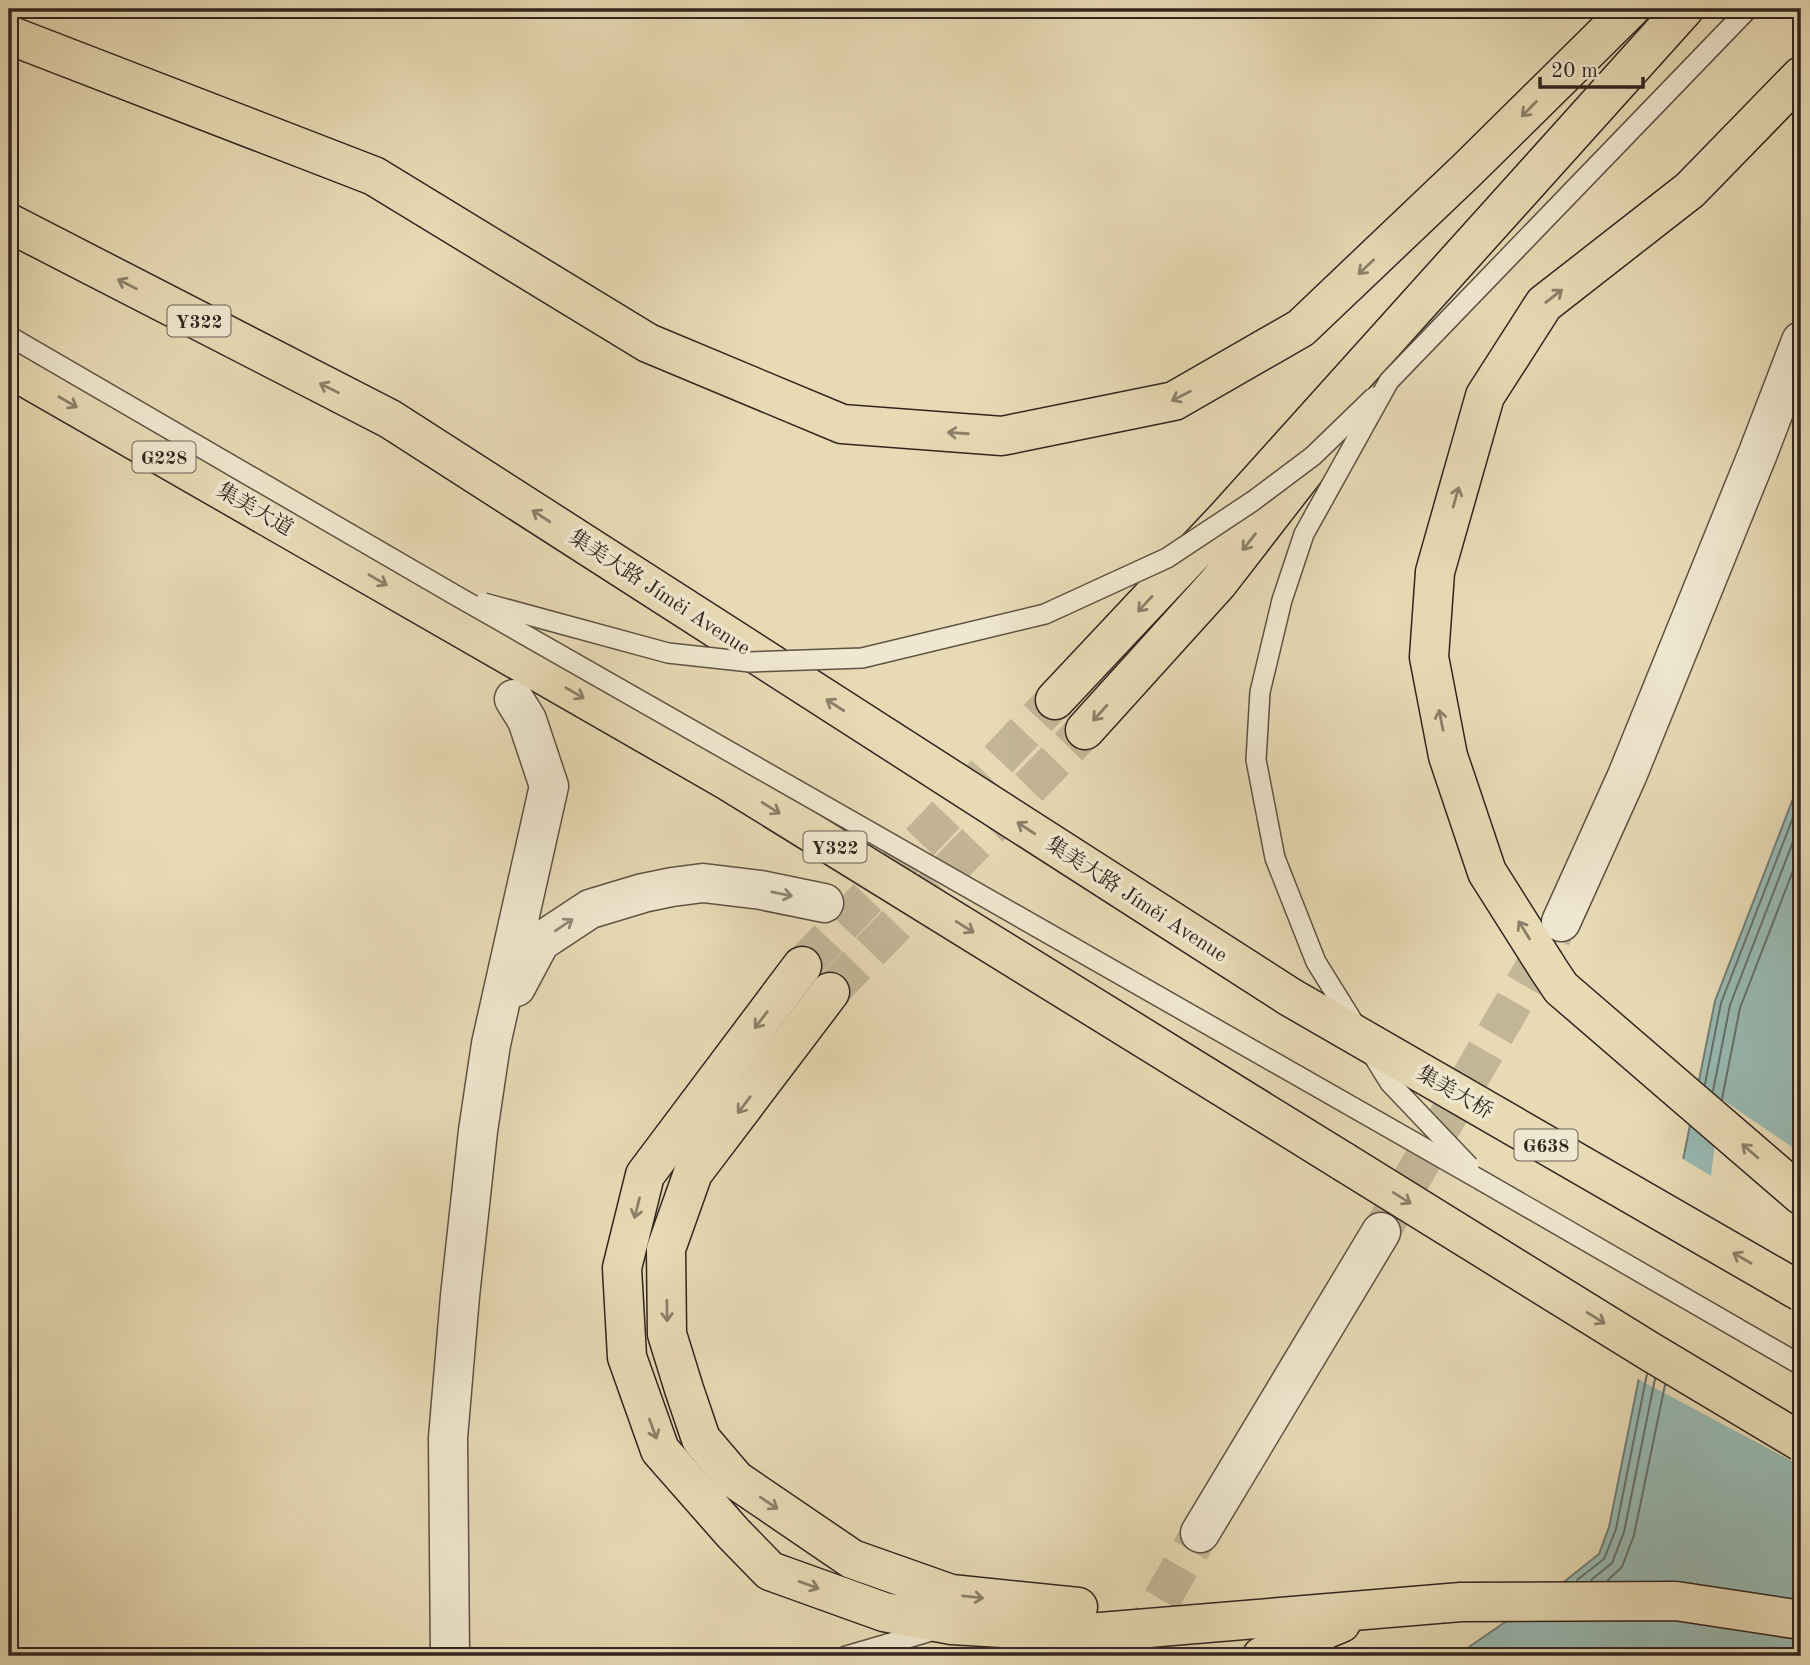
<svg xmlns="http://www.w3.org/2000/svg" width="1810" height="1665" font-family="'Old Standard TT','Noto Serif SC',serif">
	<rect width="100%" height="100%" fill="#e7dab5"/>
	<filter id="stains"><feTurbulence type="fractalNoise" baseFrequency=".00286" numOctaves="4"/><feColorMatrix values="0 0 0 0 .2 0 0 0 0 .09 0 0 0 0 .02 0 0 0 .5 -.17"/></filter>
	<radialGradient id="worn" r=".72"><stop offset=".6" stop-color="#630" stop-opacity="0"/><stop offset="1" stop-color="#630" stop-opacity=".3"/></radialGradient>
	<polygon fill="#98bab4" stroke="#6f7e78" stroke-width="2" points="1801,778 1801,1656 1456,1656 1565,1581 1599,1554 1609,1527 1715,1001"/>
	<polygon fill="#e7dab5" points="1720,1098 1801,1153 1801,1466 1636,1378 1680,1157 1711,1176"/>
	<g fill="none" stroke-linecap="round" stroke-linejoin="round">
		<g stroke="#64706a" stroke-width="2">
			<polyline points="1705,1084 1721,1003 1801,797"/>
			<polyline points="1713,1091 1730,1005 1801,821"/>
			<polyline points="1722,1099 1740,1008 1801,850"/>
			<polyline points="1577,1580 1604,1559 1616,1529 1647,1374"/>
			<polyline points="1591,1580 1612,1563 1624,1532 1655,1379"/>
			<polyline points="1608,1580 1622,1567 1634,1535 1665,1385"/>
		</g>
		<g stroke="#c3b697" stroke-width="38" stroke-dasharray="38 19" stroke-linecap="butt">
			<polyline points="1381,1232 1555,931"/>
			<polyline points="1133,1649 1200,1533"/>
		</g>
		<g stroke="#c3b697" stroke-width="38" stroke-dasharray="38 19" stroke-linecap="butt">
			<polyline points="802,966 1055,700"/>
			<polyline points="830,992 1085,730"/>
		</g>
		<defs>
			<g id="service">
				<polyline points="1484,1182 1801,1365"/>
				<polyline points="846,1656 935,1630"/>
			</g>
			<polyline id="minor" points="1561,922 1627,776 1758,453 1801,341"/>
			<g id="tertiary">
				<polyline points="516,987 540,942 590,909 643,893 672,887 703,883 761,890 824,903"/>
				<polyline points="1200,1533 1381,1232"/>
				<polyline points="450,1656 448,1438 460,1296 478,1131 491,1044 549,786 527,720 514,699"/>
				<polyline points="1129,1656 1133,1649"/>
			</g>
			<g id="trunk">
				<polyline points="9,35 374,176 648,343 842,424 1002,436 1174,401 1301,328 1467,170 1630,9"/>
				<polyline points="1801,76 1690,190 1544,304 1485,396 1435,572 1429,657 1448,756 1487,872 1549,970 1561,988 1801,1195"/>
				<polyline points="9,223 390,419 1290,997"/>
				<polyline points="9,368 728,781 1344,1162"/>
				<polyline points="1055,700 1226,518 1684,9"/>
				<polyline points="1085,730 1218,583 1331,437"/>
				<polyline points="802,966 645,1175 622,1268 627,1357 660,1450 733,1533 770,1571 884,1612 952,1625 1088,1633 1461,1602 1676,1601 1801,1620"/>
				<polyline points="830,992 693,1173 666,1249 667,1334 684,1389 701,1439 736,1480 852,1559 951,1594 1078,1607"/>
				<polyline points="1262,1656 1341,1623"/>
			</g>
		</defs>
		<use href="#service" stroke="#5e5244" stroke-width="22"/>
		<use href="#minor" stroke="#5e5244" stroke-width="41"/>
		<use href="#tertiary" stroke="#5e5244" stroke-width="41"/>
		<use href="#trunk" stroke="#31251f" stroke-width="41"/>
		<use href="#service" stroke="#efe7cf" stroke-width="19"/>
		<use href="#minor" stroke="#efe7cf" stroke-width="38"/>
		<use href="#tertiary" stroke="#efe7cf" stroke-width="38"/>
		<use href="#trunk" stroke="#e7dab5" stroke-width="38"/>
		<defs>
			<g id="service-bridge">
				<polyline points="9,336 455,595 1484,1182"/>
				<polyline points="484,603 668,653 750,662 862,658 1045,614 1167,558 1253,501 1313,456 1374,397"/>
				<polyline points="1357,1028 1316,962 1275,858 1256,760 1260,692 1282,600 1304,534 1389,381 1748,9"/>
				<polyline points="1372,1054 1390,1083 1469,1166"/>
			</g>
			<g id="trunk-bridge">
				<polyline points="1290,997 1801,1292"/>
				<polyline points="1344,1162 1649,1351 1801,1442"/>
			</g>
		</defs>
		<use href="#service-bridge" stroke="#5e5244" stroke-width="22" stroke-linecap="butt"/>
		<use href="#trunk-bridge" stroke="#31251f" stroke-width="41" stroke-linecap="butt"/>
		<use href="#service-bridge" stroke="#efe7cf" stroke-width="19"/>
		<use href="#trunk-bridge" stroke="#e7dab5" stroke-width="38"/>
	</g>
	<defs><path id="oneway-shaft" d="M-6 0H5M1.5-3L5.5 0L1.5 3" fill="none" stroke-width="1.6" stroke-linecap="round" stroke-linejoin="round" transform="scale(1.75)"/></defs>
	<g stroke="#8c806a">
		<use href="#oneway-shaft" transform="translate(1529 109) rotate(135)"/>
		<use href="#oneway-shaft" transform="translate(1366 267) rotate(137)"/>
		<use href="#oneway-shaft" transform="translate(127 284) rotate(-153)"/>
		<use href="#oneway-shaft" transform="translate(1554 296) rotate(-38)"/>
		<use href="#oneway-shaft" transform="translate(329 388) rotate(-153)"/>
		<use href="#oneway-shaft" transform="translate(1181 396) rotate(153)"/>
		<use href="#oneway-shaft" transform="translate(68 402) rotate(30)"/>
		<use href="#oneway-shaft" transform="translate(958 433) rotate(-176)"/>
		<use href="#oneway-shaft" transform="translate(1456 497) rotate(-74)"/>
		<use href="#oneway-shaft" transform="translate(541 516) rotate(-147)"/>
		<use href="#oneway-shaft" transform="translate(1249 542) rotate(128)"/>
		<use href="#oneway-shaft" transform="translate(378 580) rotate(30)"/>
		<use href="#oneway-shaft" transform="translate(1145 604) rotate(133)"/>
		<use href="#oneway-shaft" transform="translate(575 693) rotate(30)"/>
		<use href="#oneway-shaft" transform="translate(835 705) rotate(-147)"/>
		<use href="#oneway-shaft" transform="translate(1100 713) rotate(132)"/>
		<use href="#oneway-shaft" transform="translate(1441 720) rotate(-101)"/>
		<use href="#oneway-shaft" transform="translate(771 808) rotate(32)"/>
		<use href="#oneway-shaft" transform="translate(1026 828) rotate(-147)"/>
		<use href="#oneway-shaft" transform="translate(965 927) rotate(32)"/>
		<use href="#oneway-shaft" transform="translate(1524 930) rotate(-122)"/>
		<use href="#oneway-shaft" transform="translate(761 1020) rotate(127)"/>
		<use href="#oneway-shaft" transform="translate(744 1105) rotate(127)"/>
		<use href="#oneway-shaft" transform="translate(1750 1151) rotate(-139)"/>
		<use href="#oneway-shaft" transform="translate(1402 1198) rotate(32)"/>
		<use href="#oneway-shaft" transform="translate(637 1208) rotate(104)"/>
		<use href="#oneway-shaft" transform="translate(1742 1258) rotate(-150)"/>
		<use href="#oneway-shaft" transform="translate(667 1311) rotate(89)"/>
		<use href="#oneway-shaft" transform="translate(1596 1318) rotate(32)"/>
		<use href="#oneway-shaft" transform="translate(653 1429) rotate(70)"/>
		<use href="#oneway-shaft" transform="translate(769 1503) rotate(34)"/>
		<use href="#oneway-shaft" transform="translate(809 1585) rotate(20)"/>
		<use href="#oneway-shaft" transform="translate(973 1597) rotate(6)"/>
	</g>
	<g stroke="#908677">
		<use href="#oneway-shaft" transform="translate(782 894) rotate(12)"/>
		<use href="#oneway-shaft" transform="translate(564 925) rotate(-34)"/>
	</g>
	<g text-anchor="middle" stroke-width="7" stroke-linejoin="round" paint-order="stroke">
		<g fill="#efe7cf" stroke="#6a5f54" stroke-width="2">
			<rect x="167.5" y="305.5" width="63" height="31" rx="5"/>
			<rect x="132.5" y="441.5" width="63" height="31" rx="5"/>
			<rect x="803.5" y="831.5" width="63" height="31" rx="5"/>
			<rect x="1514.5" y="1129.5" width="63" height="31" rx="5"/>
		</g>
		<g font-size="19" font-weight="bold" fill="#31251f">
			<text x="199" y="328">Y322</text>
			<text x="164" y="464">G228</text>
			<text x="835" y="854">Y322</text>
			<text x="1546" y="1152">G638</text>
		</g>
		<g font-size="21" fill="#31251f" stroke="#efe7cf">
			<text transform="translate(255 509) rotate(30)" y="7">集美大道</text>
			<text transform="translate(660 592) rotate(33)" y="7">集美大路 Jíměi Avenue</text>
			<text transform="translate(1137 899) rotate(33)" y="7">集美大路 Jíměi Avenue</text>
			<text transform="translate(1455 1092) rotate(30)" y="7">集美大桥</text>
		</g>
	</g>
	<rect width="1810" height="1665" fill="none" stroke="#e7dab5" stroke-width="35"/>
	<rect x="10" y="10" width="1789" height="1644" fill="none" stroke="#31251f" stroke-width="3.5"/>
	<rect x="18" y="18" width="1775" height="1630" fill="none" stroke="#31251f" stroke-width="2"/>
	<path d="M1540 77v10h103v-10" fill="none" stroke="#31251f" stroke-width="3.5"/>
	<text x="1551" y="77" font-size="21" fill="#31251f" stroke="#efe7cf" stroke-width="5" paint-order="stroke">20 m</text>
	<rect width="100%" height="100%" filter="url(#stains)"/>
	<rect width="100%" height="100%" fill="url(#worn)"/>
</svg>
